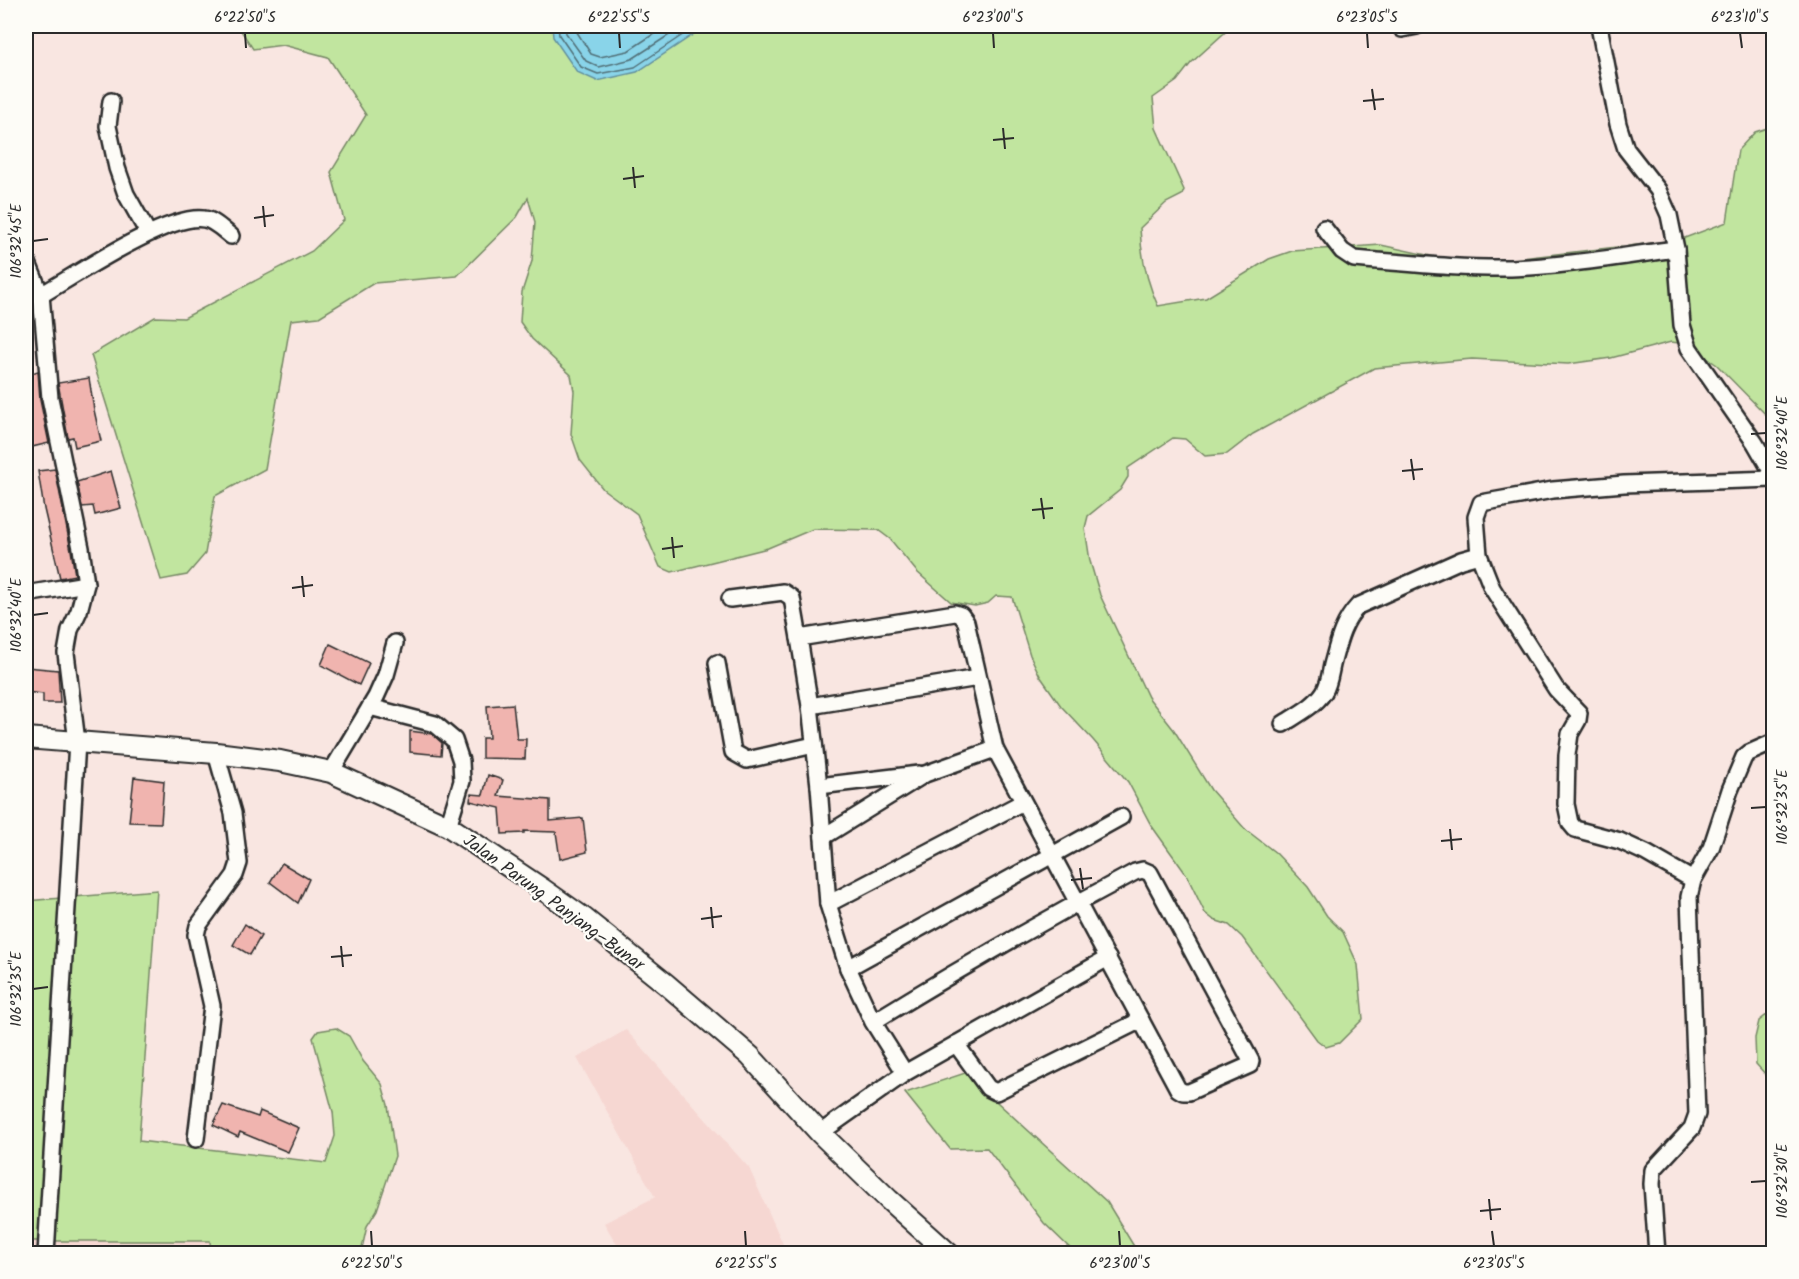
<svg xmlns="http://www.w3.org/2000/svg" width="1799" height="1279" font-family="Kalam,sans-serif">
	<rect width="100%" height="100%" fill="#f9e6e1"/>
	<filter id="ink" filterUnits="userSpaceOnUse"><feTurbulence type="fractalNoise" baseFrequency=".0167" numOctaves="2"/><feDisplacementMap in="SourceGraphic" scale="12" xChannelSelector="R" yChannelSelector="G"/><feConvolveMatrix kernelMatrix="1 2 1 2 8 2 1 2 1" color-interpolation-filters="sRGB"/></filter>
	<g filter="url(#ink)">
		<g fill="#f6d7d2">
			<polygon points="626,1030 749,1168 787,1253 622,1253 604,1223 655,1197 577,1058"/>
			<rect x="26" y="1241" width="185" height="12"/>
		</g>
		<g fill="#c1e59f" stroke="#768865" stroke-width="1.5">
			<path d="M238,26H1232L1191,63L1177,81L1153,98L1156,128L1184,190L1182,195L1166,203L1140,228C1141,256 1146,280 1158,306L1206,298L1269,259L1292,251L1381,245L1454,261L1504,260L1617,247L1632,248L1629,246L1682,239L1727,222L1738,150L1755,132L1773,126V422L1717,365L1687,344L1671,342L1611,358L1568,364L1472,359L1374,368L1253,434L1227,454L1205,456L1185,439L1173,438L1128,468V477L1120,490L1088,516L1085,528L1090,561L1100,595L1148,697L1174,730L1211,790L1245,829L1276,853L1308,887L1327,916L1343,932L1358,965L1363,1019L1339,1043L1326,1047L1317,1040L1242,937L1229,925L1214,920L1205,913L1186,874L1151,825L1128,782L1093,740L1061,706L1040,676L1030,655L1012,597L996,596L988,603L975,606L951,602L917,572L890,539L878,530L813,529L768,548L672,572L660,567L637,514L603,489L580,460L571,434L574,391L571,375L532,339L520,322L522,292L532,261L535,222L528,198L517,217L457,276L374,283L319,317L291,320L265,469L215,496L205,554L187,575L161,580L91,355L155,317L184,318L312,251L344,220L331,172L366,115L328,57L283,45L253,49Z"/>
			<polygon points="157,890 139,1141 326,1163 335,1136 333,1112 313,1038 318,1031 336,1028 349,1036 363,1061 382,1084 388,1105 395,1156 377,1210 367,1226 361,1253 211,1253 210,1241 26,1241 26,901"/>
			<polygon points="1773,1010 1773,1094 1767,1076 1756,1064 1755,1038 1759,1021"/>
			<polygon points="965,1073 1107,1202 1138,1253 1075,1253 1044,1223 987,1148 950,1149 905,1093"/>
			<path d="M1773,1152V1198C1765,1185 1770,1166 1773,1152Z"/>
		</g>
		<polygon fill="#89d4e9" stroke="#63909d" stroke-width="1.5" points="552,26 703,26 703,28 637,72 597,81 577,72 553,37"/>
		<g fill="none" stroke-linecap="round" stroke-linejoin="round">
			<g stroke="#516f77" stroke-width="1.5">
				<polyline points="558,26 559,35 581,67 598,74 635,67 696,26"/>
				<polyline points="565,26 566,33 586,61 599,67 632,59 683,26"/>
				<polyline points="574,26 575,29 591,54 600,57 628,51 666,26"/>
			</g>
		</g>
		<g fill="#f0b4af" stroke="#2b2b2b" stroke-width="1.5">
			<polygon points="38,371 40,400 49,443 32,447 26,428 26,375"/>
			<polygon points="89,378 94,410 101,441 75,447 73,437 68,438 58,383"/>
			<polygon points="55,469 71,550 75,575 60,578 44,509 38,471"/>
			<polygon points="111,471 121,508 95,515 93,506 82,507 77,482"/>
			<polygon points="330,644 369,663 359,685 321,665"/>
			<polygon points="26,667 58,670 60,703 43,703 43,694 26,692"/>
			<polygon points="513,704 517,739 526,739 525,759 482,758 482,738 489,738 487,706"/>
			<polygon points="410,731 432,734 442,743 441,755 410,752"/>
			<polygon points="488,775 503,780 498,796 550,800 550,821 583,818 587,852 560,859 556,832 524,831 524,833 502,834 500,808 470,801 471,794 483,795"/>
			<polygon points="134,777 164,781 161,823 129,822"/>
			<polygon points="282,863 309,879 298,903 270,882"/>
			<polygon points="245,924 261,936 250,955 233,945"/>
			<polygon points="223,1105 258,1117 260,1111 299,1128 288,1152 240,1132 238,1137 213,1125"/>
		</g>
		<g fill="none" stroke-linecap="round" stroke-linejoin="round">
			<defs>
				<g id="minor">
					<polyline points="1599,26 1618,124 1626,149 1658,190 1669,215 1676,249 1682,325 1689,348 1755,443 1774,476"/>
					<polyline points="1402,29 1417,26"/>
					<polyline points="111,101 108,126 117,168 126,194 148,233"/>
					<path d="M1324,228L1342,251L1354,259C1406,263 1459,269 1511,268C1566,266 1622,256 1676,249"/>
					<polyline points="26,258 41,295 50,398 81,548 86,584 79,611 70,630 66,653 77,742 46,1254"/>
					<path d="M41,295C74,276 168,213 204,219C214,220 223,230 231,236"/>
					<polyline points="26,594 86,584"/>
					<polyline points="730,599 783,592 792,598 799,638"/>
					<polyline points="717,663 733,752 747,760 814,745"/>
					<polyline points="810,706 978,678"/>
					<polyline points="370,707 435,724 454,740 461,761 462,781 448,826"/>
					<path d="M1283,724C1297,715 1315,706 1324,692C1329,684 1330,674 1332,665C1338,643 1342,623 1358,606L1461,560L1479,555"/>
					<polyline points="331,772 376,697 386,675 395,643"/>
					<polyline points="819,786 919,774"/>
					<polyline points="823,837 925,774 995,749"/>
					<polyline points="1693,880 1646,853 1620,841 1575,829 1570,823 1566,804 1567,755 1570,734 1578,720 1579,713 1556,689 1492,588 1479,555 1476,517 1481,503 1553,490 1624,484 1774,479"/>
					<polyline points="828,904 1023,802"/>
					<polyline points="848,968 1121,817"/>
					<path d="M873,1022C959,969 1046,919 1135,872L1143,870L1150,873L1251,1061L1250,1065L1189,1092H1183L1178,1089L995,749L966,622L961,615L955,613L799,638L810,706L819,786L828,904L848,968L873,1022L905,1073"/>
					<polyline points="956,1044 988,1088 996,1092 1141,1020"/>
					<polyline points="820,1133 905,1073 1108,958"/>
					<polyline points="196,1139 212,1006 196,935 198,926 235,875 239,863 233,813 216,753"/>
					<polyline points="1657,1254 1652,1184 1653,1170 1692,1128 1697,1114 1689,897 1693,880 1711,848 1730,790 1744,757 1749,753 1774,742"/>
				</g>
				<polyline id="major" points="26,738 216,753 280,761 331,772 448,826 541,888 585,919 666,984 750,1056 820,1133 889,1200 949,1254"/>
			</defs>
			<use href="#minor" stroke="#2b2b2b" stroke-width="20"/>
			<use href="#major" stroke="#2b2b2b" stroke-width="24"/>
			<use href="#minor" stroke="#fdfcf7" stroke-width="15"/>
			<use href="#major" stroke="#fdfcf7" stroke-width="20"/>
		</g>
	</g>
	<path fill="none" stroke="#2b2b2b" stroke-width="2" d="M245,33L246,48M619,33L620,48M993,33L994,48M1367,33L1368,48M1740,33L1742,48M1372,89L1375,110M1363,101L1384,99M1003,128L1005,149M993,140L1014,138M633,167L635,188M623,179L644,176M263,206L265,227M254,218L274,215M33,241L48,239M1751,434L1766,433M1411,459L1414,480M1402,471L1423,469M1041,498L1044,519M1032,510L1053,508M672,537L674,558M662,549L683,546M302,576L304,597M292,588L313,585M33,615L48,613M1751,808L1766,807M1450,829L1452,850M1441,841L1462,839M1080,868L1083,889M1071,880L1092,878M711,907L713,928M701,919L722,916M341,946L343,967M331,957L352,955M33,989L48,987M1751,1182L1766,1181M1489,1199L1491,1220M1480,1211L1501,1209M371,1231L372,1246M745,1231L746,1246M1119,1231L1120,1246M1492,1231L1494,1246"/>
	<g text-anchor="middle" stroke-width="4.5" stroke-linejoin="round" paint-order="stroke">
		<g font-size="18" fill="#2b2b2b" stroke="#fdfcf7">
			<text transform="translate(554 902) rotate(36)" y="6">Jalan Parung Panjang–Bunar</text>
		</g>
	</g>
	<rect width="1799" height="1279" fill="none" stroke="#fdfcf7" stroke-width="66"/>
	<rect x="33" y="33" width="1733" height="1213" fill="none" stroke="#2b2b2b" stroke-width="2"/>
	<g font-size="15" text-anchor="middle" fill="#2b2b2b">
		<text x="245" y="22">6°22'50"S</text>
		<text x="619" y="22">6°22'55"S</text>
		<text x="993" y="22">6°23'00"S</text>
		<text x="1367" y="22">6°23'05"S</text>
		<text x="1740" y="22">6°23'10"S</text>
		<text transform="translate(16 241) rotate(-90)" y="5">106°32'45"E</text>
		<text transform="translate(1782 433) rotate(-90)" y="5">106°32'40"E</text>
		<text transform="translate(16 615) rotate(-90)" y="5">106°32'40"E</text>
		<text transform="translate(1782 807) rotate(-90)" y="5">106°32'35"E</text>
		<text transform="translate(16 989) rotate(-90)" y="5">106°32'35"E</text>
		<text transform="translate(1782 1181) rotate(-90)" y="5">106°32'30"E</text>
		<text x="372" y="1268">6°22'50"S</text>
		<text x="746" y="1268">6°22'55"S</text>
		<text x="1120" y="1268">6°23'00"S</text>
		<text x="1494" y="1268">6°23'05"S</text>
	</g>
</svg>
